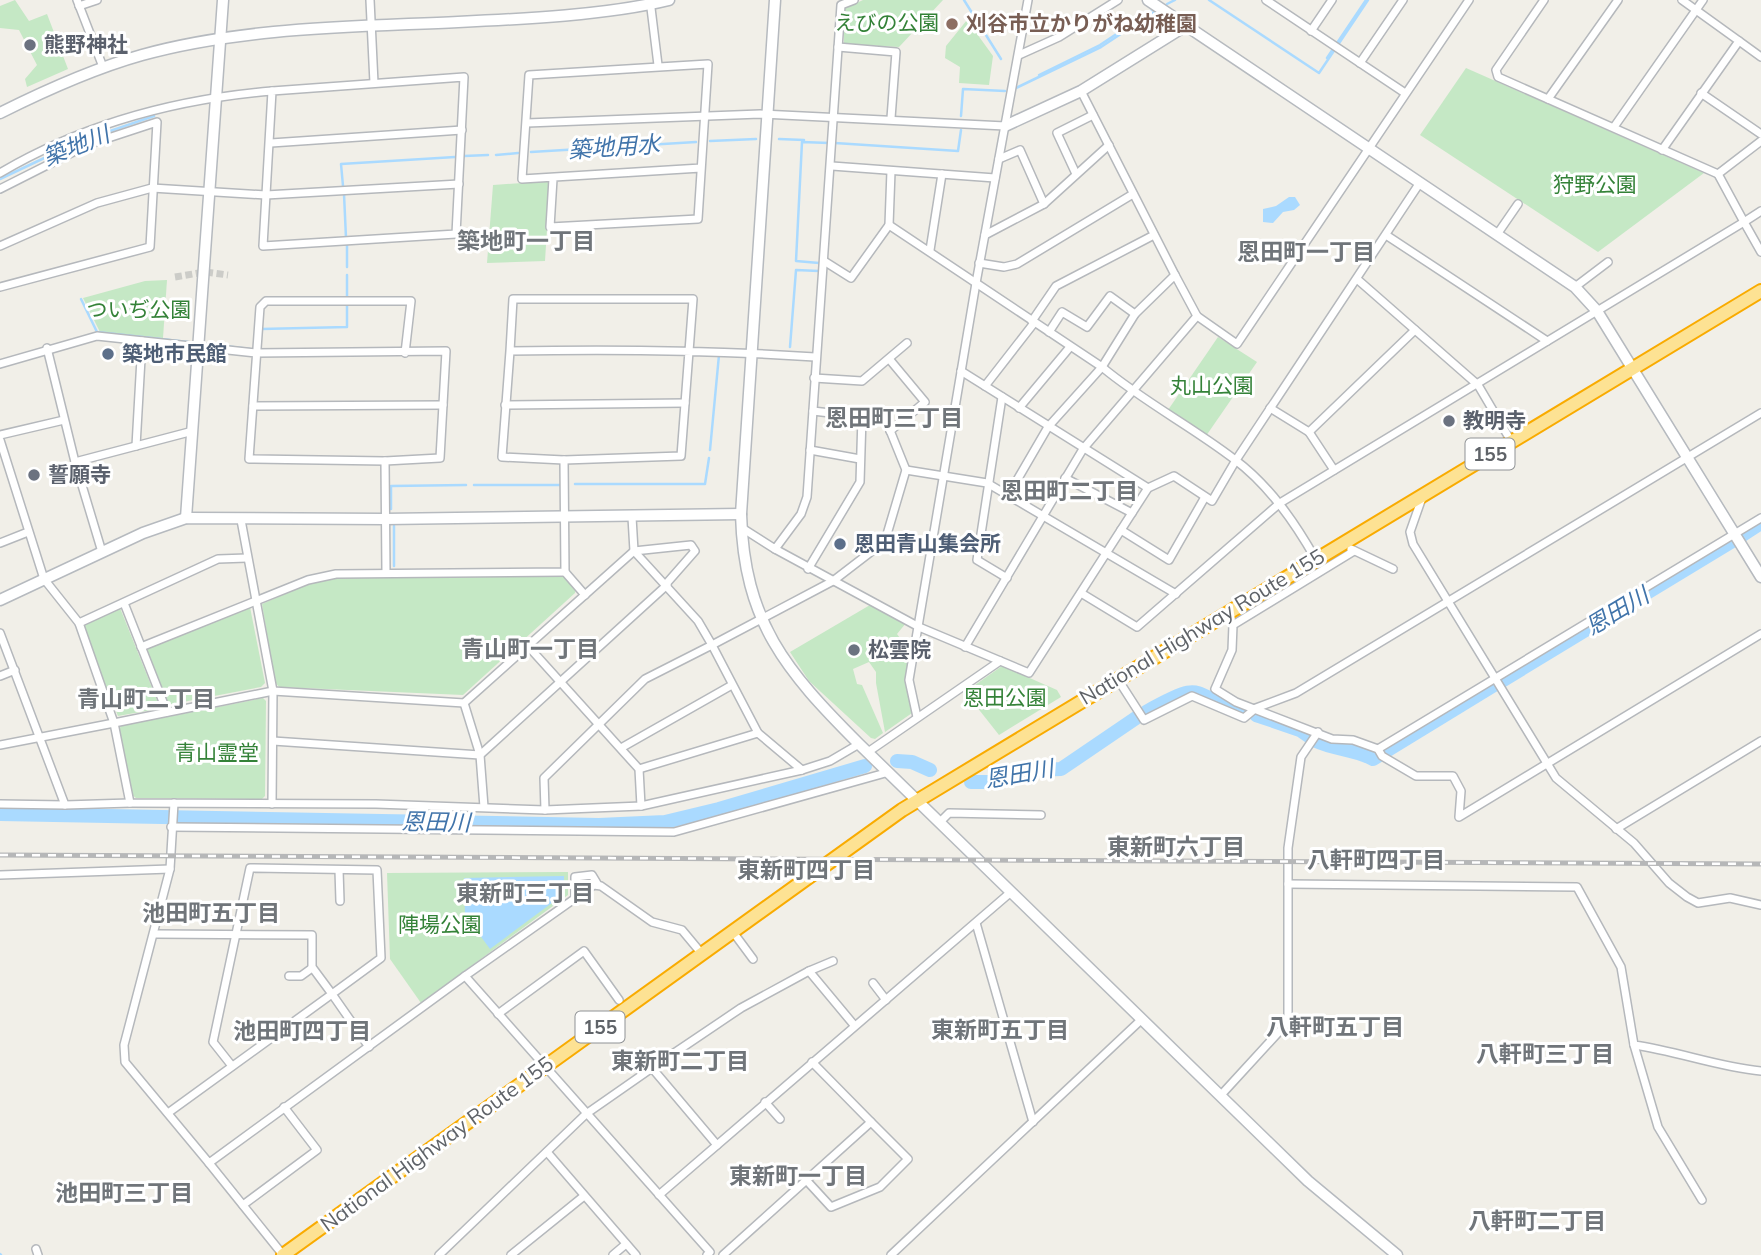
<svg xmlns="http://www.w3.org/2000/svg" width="1761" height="1255" font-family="Mulish,'Noto Sans JP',sans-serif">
	<rect width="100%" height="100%" fill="#f1efe8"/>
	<g fill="#c5e8c5">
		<polygon points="15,0 29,21 47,14 68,69 27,87 25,79 37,65 19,30 0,28 0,6"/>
		<polygon points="863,0 943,0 899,47 844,44 844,9"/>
		<polygon points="967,20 993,56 989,85 959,83 960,67 945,58 946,46"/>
		<polygon points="1466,68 1704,173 1598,252 1420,135"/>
		<polygon points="550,181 545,261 487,263 493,185"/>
		<polygon points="167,280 163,338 100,332 83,298 145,281"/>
		<polygon points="1218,337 1257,362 1206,436 1168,410"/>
		<polygon points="564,574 576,588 575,593 463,695 279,687 275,682 262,604 308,584 344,577"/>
		<polygon points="870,605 906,623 897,634 910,652 906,680 912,713 885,732 876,683 876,672 869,662 853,669 857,684 862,685 883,733 875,739 871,738 809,681 790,652"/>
		<polygon points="250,607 265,683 261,687 167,705 146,651 147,648"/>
		<polygon points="120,608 159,705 157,709 118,716 82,628 84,624"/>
		<polygon points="1002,666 1057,690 1061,697 999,735 965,692"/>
		<polygon points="263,698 266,701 265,796 262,799 136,798 132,795 119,729 121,726"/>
		<polygon points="568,872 568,895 421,1003 390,959 387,873"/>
	</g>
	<g fill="#aadaff">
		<polygon points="1289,197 1295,197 1300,205 1294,210 1283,212 1273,223 1263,222 1263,209 1276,206"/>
		<polygon points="564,876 564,894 490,949 465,915 464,878"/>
	</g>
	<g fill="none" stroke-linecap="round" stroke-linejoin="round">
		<g stroke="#aadaff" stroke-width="2.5">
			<polyline points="964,0 1001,59"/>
			<polyline points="1209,0 1319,73 1368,0"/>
			<polyline points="1167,4 1175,0"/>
			<polyline points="1327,58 1366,0"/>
			<polyline points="1039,75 1100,45 1151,11"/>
			<polyline points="1016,88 1101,47 1154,12"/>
			<polyline points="961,116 963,89 1005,91"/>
			<polyline points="779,139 804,140"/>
			<polyline points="710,141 756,139"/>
			<polyline points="835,143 958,151 961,130"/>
			<polyline points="531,152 696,142"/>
			<polyline points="496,155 518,153"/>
			<polyline points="464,156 488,155"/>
			<polyline points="0,179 78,142 154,116"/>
			<polyline points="343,186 341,164 455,157"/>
			<polyline points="344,194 346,238"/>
			<polyline points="347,245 347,267"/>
			<polyline points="819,263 796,261 802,142 829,143"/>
			<polyline points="347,297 347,275"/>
			<polyline points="81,299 97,332 188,342"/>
			<polyline points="261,329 347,327 347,305"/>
			<polyline points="207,344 250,349"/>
			<polyline points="790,347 796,270 819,271"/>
			<polyline points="710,450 719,355"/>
			<polyline points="575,484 705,484 709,458"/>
			<polyline points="474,485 561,485"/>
			<polyline points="391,509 391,486 466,485"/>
			<polyline points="394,566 394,526"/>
			<polyline points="0,1254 1,1255"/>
		</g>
		<g stroke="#aadaff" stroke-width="14">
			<polyline points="1741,536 1761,523"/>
			<polyline points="1500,682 1734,540"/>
			<path d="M1146,712C1209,677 1187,696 1246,712"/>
			<polyline points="1256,715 1300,730 1313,739"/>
			<path d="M1316,741C1335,750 1352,748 1373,759L1494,685"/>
			<polyline points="897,761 912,762 930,770"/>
			<polyline points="971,782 993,782 1035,770 1061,769 1136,718"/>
			<polyline points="0,814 599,825 665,822 719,809 865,766"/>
		</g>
		<polyline stroke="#ccccc8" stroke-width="7" stroke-dasharray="7 3.5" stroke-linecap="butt" points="175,277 205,272 228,275"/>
		<defs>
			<g id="street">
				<polyline points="77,0 103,67"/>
				<polyline points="370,0 374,83"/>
				<polyline points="650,0 658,65"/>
				<polyline points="1266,0 1405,93"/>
				<polyline points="1544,0 1496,70 1498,77 1718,174"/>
				<polyline points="79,6 97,0"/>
				<polyline points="1311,31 1332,0"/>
				<polyline points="1739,41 1761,57"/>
				<polyline points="838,47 896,52 891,118"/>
				<polyline points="1019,55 1059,37 1118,0"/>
				<polyline points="1360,63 1403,0"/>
				<polygon points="464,77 456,234 263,246 272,91"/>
				<polyline points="1081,91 1175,275"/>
				<polyline points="1701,93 1761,134"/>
				<polyline points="1548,99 1618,0"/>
				<polyline points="527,123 760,114 1005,126"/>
				<polyline points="1614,127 1703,0"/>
				<polyline points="271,143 462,130"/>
				<polyline points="1662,150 1739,41 1682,0"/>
				<polyline points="999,159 1020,150 1044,204"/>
				<polyline points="832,166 995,178"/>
				<path d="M0,173C83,124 177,99 272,91"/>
				<polyline points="1076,174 1057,133 1093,115"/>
				<polyline points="553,179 550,227 698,219 708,64 529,75 522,179 701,168"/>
				<polyline points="0,189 87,145 157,122 150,247 0,287"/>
				<polyline points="1761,211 1744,222 1761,252"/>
				<path d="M889,225L1102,367C1144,402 1191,426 1234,459C1269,485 1294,521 1315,558"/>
				<polyline points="1498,233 1518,204"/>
				<polyline points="985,235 1044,204 1109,145"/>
				<polyline points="1386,235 1547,341"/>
				<polyline points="0,246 97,203 152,188 266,195 459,184"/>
				<polyline points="930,250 942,174"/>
				<polyline points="824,261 851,278 889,225 891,171"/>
				<polyline points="979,263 1004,267 1017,264 1133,194"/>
				<polyline points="1357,279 1478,385 1511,441"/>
				<polyline points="1575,287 1608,262"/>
				<polyline points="1032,321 1056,286 1154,235"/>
				<polyline points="1049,332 1062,312 1087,327 1110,296 1135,314"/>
				<polyline points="47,348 75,462 102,552"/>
				<path d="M510,351L502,457L564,460L681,456L693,299H513L510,351C612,349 713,350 815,357"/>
				<polyline points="890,360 925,402 890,431"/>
				<polyline points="0,364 97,336 256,353 446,351 440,458 385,461 249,459 260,307 266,301 411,301 405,353"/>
				<polyline points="961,371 1148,488"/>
				<polyline points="814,378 862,381 907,343"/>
				<polyline points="985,386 1034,323"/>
				<polyline points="1002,397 977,560 1007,578"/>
				<polyline points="505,405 685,403"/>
				<polyline points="253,406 443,405"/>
				<polyline points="1019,408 1070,347"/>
				<polyline points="1270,408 1309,432 1334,470"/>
				<polyline points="1309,432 1415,330"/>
				<polyline points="0,435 64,420"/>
				<polyline points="0,440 44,579 79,623 114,723 273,691 464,703 634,551 691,545 695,551 666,584"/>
				<polyline points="136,446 142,341"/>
				<polyline points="810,450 860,459"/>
				<polyline points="385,461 386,572"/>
				<polyline points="75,462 193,431"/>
				<polyline points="906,470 987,483 1176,594"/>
				<polyline points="1065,478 1132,513"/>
				<polyline points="1009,494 1048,427 1102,367 1135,314 1175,275 1197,316 1237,344 1469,0"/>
				<polyline points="1423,495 1410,532 1413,544 1556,778 1634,843 1669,883 1687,897 1698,903 1730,898 1761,905"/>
				<polyline points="632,517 634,551 698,621 712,645 833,581 885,541 906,470 887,423 881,419 813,411"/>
				<polyline points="241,520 273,691 272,804"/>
				<polyline points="742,528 775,549 801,514 807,497 841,5 854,0"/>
				<polyline points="1121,530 1169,560 1205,497"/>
				<polyline points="0,543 28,532"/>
				<polyline points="775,549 919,627 1029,673 1148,488 1174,476 1212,501 1236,460 1419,184"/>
				<polyline points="1351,549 1393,569"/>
				<polyline points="1354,551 1233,625 1232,650 1215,689 1236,702 1332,739 1353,740 1378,749 1382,756 1416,776 1453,776 1461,791 1459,817 1761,634"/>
				<polyline points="808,569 860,482 862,417"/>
				<polyline points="565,572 585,595"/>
				<polyline points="1081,593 1137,627 1280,503 1744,222 1718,174 1761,141"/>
				<polyline points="124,603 167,712"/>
				<polyline points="79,623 218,559 247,558"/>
				<polyline points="0,633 65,805 0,804"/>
				<polyline points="527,645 639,769 641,806"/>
				<polyline points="141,647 308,580 336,574 565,572 564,460"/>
				<polyline points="965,647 1083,449 1197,316"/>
				<polyline points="0,676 15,670"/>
				<polyline points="1117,678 1144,720 1192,696 1244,718 1256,708 1296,693 1761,413"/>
				<polyline points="917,717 909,680 976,283 1028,0"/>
				<polyline points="273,741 480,755 464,703"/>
				<polyline points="0,745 114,723 130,803 376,804 545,810 641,806 802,770 830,761 859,744"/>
				<polyline points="621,748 732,685"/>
				<polyline points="1378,749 1761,518"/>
				<polyline points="868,752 1000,661"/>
				<polyline points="639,769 758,733"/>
				<polyline points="174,803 170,869 124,1045 125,1062 209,1163 465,976 710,1252 707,1255"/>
				<polyline points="65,805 130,803"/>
				<polyline points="484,807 480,755 667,585"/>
				<polyline points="545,810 544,778 645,679 712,645 758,733 802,770"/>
				<polyline points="940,822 949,813 1041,815"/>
				<polyline points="171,827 674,832 889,772"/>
				<polyline points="1616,829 1761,741"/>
				<polyline points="339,870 340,901"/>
				<polyline points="0,875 170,869"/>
				<path d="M1288,884L1577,887L1621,967L1634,1045C1677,1051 1718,1067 1761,1071"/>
				<polyline points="575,898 575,877 592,875 598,885"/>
				<polyline points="976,923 1033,1122"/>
				<polyline points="733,932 753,959"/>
				<polyline points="156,934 312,935 312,967 332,994 168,1113"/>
				<polyline points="809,971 833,961"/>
				<polyline points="289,976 301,976 312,968"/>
				<polyline points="465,976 594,885 601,886 652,922 682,930 702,954"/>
				<polyline points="873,983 886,1000"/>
				<polyline points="498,1014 584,951 619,1000"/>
				<polyline points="1634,1045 1658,1127 1702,1200"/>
				<polyline points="232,1066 213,1042 250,868 377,870 381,958 332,994 369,1047"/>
				<polyline points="652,1068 741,1008 809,971 854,1025"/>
				<polyline points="1221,1095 1288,1022 1288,848 1301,757 1318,732"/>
				<polyline points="765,1102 780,1119"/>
				<polyline points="547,1152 636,1255"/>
				<polyline points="209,1163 283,1255"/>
				<polyline points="808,1182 831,1207 880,1187 908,1159 871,1122"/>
				<polyline points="659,1195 1011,892"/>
				<polyline points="243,1205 317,1150 284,1107"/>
				<polyline points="36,1249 38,1255"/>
				<polyline points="439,1255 586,1114 652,1068 717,1145"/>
				<polyline points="511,1255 584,1196"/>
				<polyline points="613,1255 626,1244"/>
				<polyline points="723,1255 871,1122 812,1062"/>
				<polyline points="891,1255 1142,1019"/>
			</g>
			<g id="secondary">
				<path d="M775,0L741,514C744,622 786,671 859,744L1308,1181L1397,1255"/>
				<polyline points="1148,0 1575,287 1597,311 1761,577"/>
				<path d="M0,113C46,90 92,69 142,55C243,27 354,27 458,22C523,19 608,15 669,0"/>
				<polyline points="1005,126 1081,91 1187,25"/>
				<polyline points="186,518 223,0"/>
				<polyline points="0,600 143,533 186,518 385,519 741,514"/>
			</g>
			<polyline id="highway" points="283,1255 902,810 1761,291"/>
		</defs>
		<use href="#street" stroke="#b5b8bc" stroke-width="10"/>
		<use href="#secondary" stroke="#b6babf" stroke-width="13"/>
		<use href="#highway" stroke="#f9ab00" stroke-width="16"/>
		<use href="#street" stroke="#fff" stroke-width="7"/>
		<use href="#secondary" stroke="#fff" stroke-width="10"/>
		<use href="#highway" stroke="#fde293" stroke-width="12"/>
		<defs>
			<polyline id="rail" points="0,855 1761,864"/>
		</defs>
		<use href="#rail" stroke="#b6b7b8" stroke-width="5"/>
		<use href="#rail" stroke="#fff" stroke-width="2.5" stroke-dasharray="8" stroke-linecap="butt"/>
	</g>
	<circle fill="#8d6e63" stroke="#fff" stroke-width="2.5" cx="952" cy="24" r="7"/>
	<g fill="#6b7280" stroke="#fff" stroke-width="2.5">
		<circle cx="30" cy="45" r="7"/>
		<circle cx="1449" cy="421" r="7"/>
		<circle cx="34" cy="475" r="7"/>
		<circle cx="854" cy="650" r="7"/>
	</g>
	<g fill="#5c6f8a" stroke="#fff" stroke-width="2.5">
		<circle cx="108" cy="354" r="7"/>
		<circle cx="840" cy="544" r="7"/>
	</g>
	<g text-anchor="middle" stroke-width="6" stroke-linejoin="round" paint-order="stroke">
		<g fill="#fff" stroke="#8f9295" stroke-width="2">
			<rect x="1465.5" y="438.5" width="49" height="31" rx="5"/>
			<rect x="575.5" y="1011.5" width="49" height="31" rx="5"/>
		</g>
		<g font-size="19" font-weight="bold" fill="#5f6368">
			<text x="1490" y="461">155</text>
			<text x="600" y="1034">155</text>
		</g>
		<g font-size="21" fill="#348238" stroke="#fff">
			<text x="887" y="30">えびの公園</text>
			<text x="1595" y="192">狩野公園</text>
			<text x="139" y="317">ついぢ公園</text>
			<text x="1212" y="393">丸山公園</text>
			<text x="1005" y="705">恩田公園</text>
			<text x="217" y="760">青山霊堂</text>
			<text x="440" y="932">陣場公園</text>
		</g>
		<g font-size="21" font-weight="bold" fill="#785e54" stroke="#fff" text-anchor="start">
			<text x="966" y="31">刈谷市立かりがね幼稚園</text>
		</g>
		<g font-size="21" font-weight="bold" fill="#5b616d" stroke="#fff" text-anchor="start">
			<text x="44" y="52">熊野神社</text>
			<text x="1463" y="428">教明寺</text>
			<text x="48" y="482">誓願寺</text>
			<text x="868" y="657">松雲院</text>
		</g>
		<g font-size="21" font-weight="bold" fill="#4e5e75" stroke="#fff" text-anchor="start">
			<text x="122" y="361">築地市民館</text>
			<text x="854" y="551">恩田青山集会所</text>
		</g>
		<g font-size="21" fill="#5f6368" stroke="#fff">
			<text transform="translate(1202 627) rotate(-31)" y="7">National Highway Route 155</text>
			<text transform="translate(437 1144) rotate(-36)" y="7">National Highway Route 155</text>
		</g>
		<g font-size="23" font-style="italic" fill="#4174aa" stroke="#fff">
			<text transform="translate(76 146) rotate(-22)" y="8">築地川</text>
			<text transform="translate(614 147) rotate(-4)" y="8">築地用水</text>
			<text transform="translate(1617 611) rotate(-31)" y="8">恩田川</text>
			<text transform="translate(1019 774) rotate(-10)" y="8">恩田川</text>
			<text transform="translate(436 822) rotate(1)" y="8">恩田川</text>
		</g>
		<g font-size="23" font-weight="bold" fill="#70757a" stroke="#fff">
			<text x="526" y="249">築地町一丁目</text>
			<text x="1306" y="260">恩田町一丁目</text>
			<text x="894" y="426">恩田町三丁目</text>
			<text x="1069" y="499">恩田町二丁目</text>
			<text x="530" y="657">青山町一丁目</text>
			<text x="146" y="707">青山町二丁目</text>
			<text x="1176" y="855">東新町六丁目</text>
			<text x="1376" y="868">八軒町四丁目</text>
			<text x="806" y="878">東新町四丁目</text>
			<text x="525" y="901">東新町三丁目</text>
			<text x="211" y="921">池田町五丁目</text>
			<text x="1335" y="1035">八軒町五丁目</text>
			<text x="1000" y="1038">東新町五丁目</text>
			<text x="302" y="1039">池田町四丁目</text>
			<text x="1545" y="1062">八軒町三丁目</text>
			<text x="680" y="1069">東新町二丁目</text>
			<text x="798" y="1184">東新町一丁目</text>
			<text x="124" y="1201">池田町三丁目</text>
			<text x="1537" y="1229">八軒町二丁目</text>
		</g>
	</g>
</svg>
